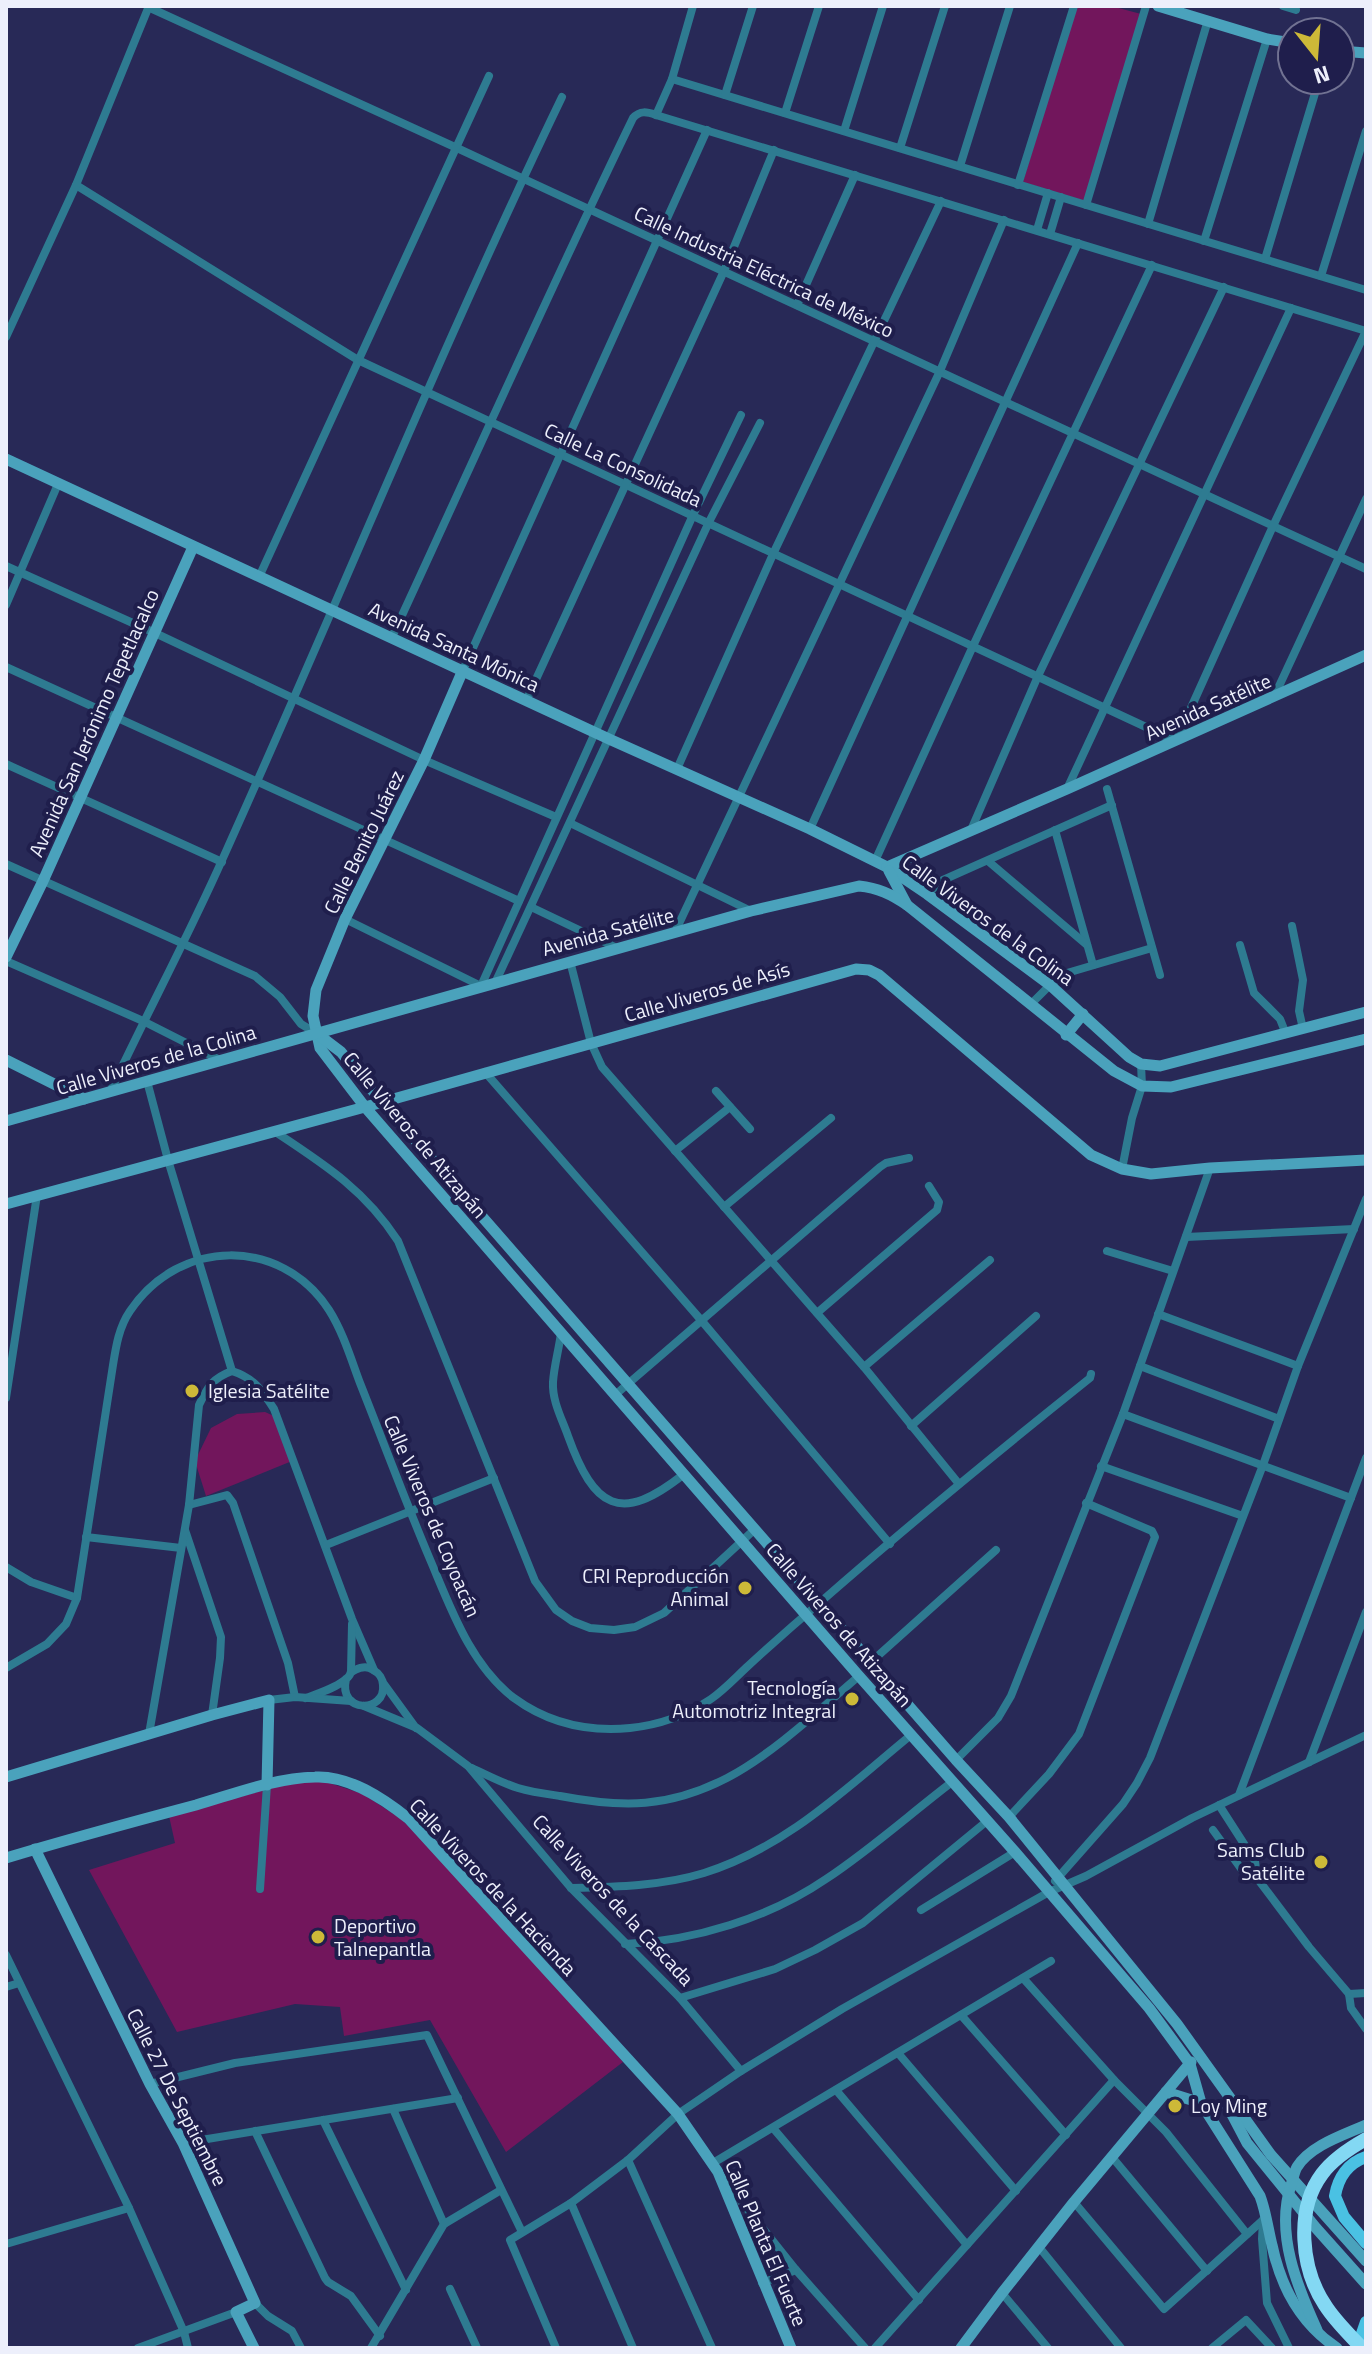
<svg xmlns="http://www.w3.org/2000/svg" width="1372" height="2354" font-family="'Titillium Web',sans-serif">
	<rect width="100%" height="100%" fill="#282957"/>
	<g fill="#72165c">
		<polygon points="1076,6 1111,6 1141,14 1085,201 1023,182"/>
		<polygon points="265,1412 274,1416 292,1461 206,1496 195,1461 211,1428 237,1414"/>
		<polygon points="317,1779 363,1794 401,1819 436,1852 623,2062 506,2152 430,2020 344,2036 340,2007 295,2004 177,2032 89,1870 175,1843 169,1816 276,1787"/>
	</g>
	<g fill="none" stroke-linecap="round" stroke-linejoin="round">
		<g stroke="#2e7b91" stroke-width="8">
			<polyline points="1283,6 1296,10"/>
			<polyline points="148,7 457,148 1366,569"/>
			<polyline points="672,79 1366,290"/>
			<polyline points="725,95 753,6"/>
			<polyline points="785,113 819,6"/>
			<polyline points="656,115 672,79 693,6"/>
			<polyline points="844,131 883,6"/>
			<polyline points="900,148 945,6"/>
			<polyline points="960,166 1010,6"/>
			<path d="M76,185L358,360L1176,741L1273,526L1366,331L656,115C647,112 640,110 633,118C550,289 472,464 392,637"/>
			<polyline points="1018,185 1074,6"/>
			<polyline points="1086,205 1146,6"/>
			<polyline points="1148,224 1208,20"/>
			<polyline points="1037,230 1048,193"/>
			<polyline points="1050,234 1061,197"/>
			<polyline points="1204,241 1267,39"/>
			<polyline points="1265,259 1319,80"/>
			<polyline points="1321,276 1366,131"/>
			<polyline points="797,305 855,175"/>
			<polyline points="6,337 76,185 149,6"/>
			<polyline points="6,566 155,633 424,760 556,817"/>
			<polyline points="259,577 489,76"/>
			<polyline points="6,605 58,484"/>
			<polyline points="6,667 519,901"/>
			<polyline points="463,670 707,130"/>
			<polyline points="1274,697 1366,499"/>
			<polyline points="526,701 724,271 774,150"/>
			<polyline points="6,764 222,862"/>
			<polyline points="677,769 774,552 941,201"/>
			<polyline points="1067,789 1291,308"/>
			<polyline points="1107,789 1160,975"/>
			<polyline points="570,823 751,911"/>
			<polyline points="810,829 1078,243"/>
			<polyline points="971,830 1038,676 1224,287"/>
			<polyline points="1055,830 1093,965"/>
			<polyline points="875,861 973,646 1152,265"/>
			<polyline points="988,861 1087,945"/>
			<polyline points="6,864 255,976 280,997 301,1024 316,1033"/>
			<polyline points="927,894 943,880 1112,805"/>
			<polyline points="531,907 617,948"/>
			<polyline points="345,919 481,986 693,515 741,415"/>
			<polyline points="1292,926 1303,980 1299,1011 1303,1029"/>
			<polyline points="675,932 940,371 1004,220"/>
			<polyline points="1240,945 1254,993 1280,1019 1286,1034"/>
			<polyline points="6,961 143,1021 220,1060"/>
			<polyline points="570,961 591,1043 602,1067 864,1367 959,1484"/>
			<polyline points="496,981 709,522 760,423"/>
			<polyline points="1030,1005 1050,985 1067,973 1152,948"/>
			<polyline points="485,1072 701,1320 890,1544"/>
			<polyline points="147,1081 168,1160 232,1371"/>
			<polyline points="716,1091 750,1129"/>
			<path d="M110,1092C147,1013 188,937 223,858C337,605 441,348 562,97"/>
			<path d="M274,1131C324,1164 365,1190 398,1241L535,1581L556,1610L572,1621L590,1628L614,1630L635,1627L664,1613L755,1529"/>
			<polyline points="675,1151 730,1107"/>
			<polyline points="1122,1169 1132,1118 1142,1086 1141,1064"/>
			<polyline points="724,1207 831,1118"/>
			<polyline points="1186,1237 1354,1229"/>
			<polyline points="1107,1251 1173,1271"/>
			<polyline points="817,1313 937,1210 939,1202 929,1186"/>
			<polyline points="1158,1314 1298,1366"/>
			<path d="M561,1333C559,1349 554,1366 553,1382C552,1401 562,1419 568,1436C594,1508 620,1525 684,1474"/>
			<polyline points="1140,1366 1279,1419"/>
			<polyline points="864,1367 990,1260"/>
			<path d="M232,1371C254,1378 262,1390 274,1409L352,1619L374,1670"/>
			<polyline points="615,1395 880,1167 886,1163 909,1158"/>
			<polyline points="6,1398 37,1195"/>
			<polyline points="1123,1414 1351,1498"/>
			<polyline points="911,1426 1036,1316"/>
			<polyline points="1101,1466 1243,1516"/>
			<polyline points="189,1505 227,1495 233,1503 288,1663 295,1697"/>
			<polyline points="185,1530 221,1637 220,1658 212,1715"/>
			<polyline points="86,1537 181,1548"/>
			<polyline points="326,1545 494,1478"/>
			<polyline points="6,1567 31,1582 77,1598"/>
			<polyline points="871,1662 996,1550"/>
			<path d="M6,1668L47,1644L66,1624L77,1598L113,1365C116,1346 119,1327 130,1311C179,1238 281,1236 329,1310C343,1332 351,1359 360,1383C383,1441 405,1500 429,1557C450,1606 470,1665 514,1698C548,1723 588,1732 630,1728C659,1725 687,1715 711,1699C724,1690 736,1677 748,1666C773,1643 798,1621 824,1599C911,1523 1000,1450 1090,1378L1091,1374"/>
			<polyline points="351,1672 352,1624"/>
			<polyline points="384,1684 416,1728"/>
			<path d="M306,1698C319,1693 336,1688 346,1679C354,1672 346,1675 355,1670C361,1667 368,1666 373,1670C379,1673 383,1679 383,1685C386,1713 338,1714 346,1679"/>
			<polyline points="269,1700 295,1697 351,1701"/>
			<polyline points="364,1706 417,1728 468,1766 571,1888 680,1998 741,2071"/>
			<path d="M149,1734L189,1505L199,1405C208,1386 213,1378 232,1371"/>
			<polyline points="956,1760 998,1718 1011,1696 1123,1414 1210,1168"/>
			<polyline points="1309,1762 1366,1612"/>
			<path d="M472,1768C487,1775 502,1783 518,1788C531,1792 546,1794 560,1796C623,1808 669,1808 727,1778C773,1754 819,1710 859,1676"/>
			<polyline points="1239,1795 1366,1458"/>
			<polyline points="1219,1805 1255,1861 1257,1878"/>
			<polyline points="1009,1817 1049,1774 1079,1734 1155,1537 1152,1531 1086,1503"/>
			<polyline points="1213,1830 1242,1870 1257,1878 1309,1947 1349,1994 1351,2008 1366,2029"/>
			<polyline points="1055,1881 1123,1804 1137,1783 1150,1758 1263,1465 1298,1366 1366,1199"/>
			<path d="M571,1888C615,1887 662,1886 704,1873C787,1847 845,1789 911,1735"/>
			<polyline points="260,1889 267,1785"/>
			<polyline points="921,1910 1015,1852"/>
			<path d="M625,1944C694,1941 769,1918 826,1879C870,1850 910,1814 952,1782"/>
			<polyline points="6,1955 129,2208 184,2332 188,2348"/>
			<polyline points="1023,1978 1114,2080 1166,2132 1247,2234"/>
			<polyline points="6,1987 19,1983"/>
			<polyline points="1349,1994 1366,1993"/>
			<polyline points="680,1998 775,1969 815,1950 863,1923 987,1821"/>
			<polyline points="961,2015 1066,2135"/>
			<polyline points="898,2053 1016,2191"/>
			<polyline points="150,2084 235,2063 427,2035 522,2232"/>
			<polyline points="836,2090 967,2245"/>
			<polyline points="393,2109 444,2224"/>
			<polyline points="323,2120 406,2290"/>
			<polyline points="773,2128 919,2300"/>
			<polyline points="255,2131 325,2278 328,2282 351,2296 380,2336"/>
			<polyline points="183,2143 458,2098"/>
			<polyline points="1112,2157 1207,2271"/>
			<polyline points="628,2160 712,2348"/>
			<polyline points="713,2163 1051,1961"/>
			<polyline points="724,2180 796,2270 865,2348"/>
			<polyline points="1074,2202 1164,2309 1263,2220"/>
			<polyline points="571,2203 633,2348"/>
			<polyline points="1263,2220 1262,2239 1267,2303 1289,2348"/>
			<polyline points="6,2244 129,2208"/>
			<polyline points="1039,2247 1121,2348"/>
			<polyline points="762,2283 796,2270"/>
			<polyline points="450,2289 477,2348"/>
			<polyline points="1002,2293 1048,2348"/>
			<polyline points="255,2303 268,2316 292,2331 301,2348"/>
			<polyline points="138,2348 236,2312"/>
			<polyline points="371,2348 444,2224 501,2190"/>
			<polyline points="556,2348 510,2240 571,2203 628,2160 678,2114 741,2071 842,2009 1049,1892 1086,1876 1192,1818 1366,1735"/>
			<polyline points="875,2348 1114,2080"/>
			<polyline points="1212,2348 1246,2320 1272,2348"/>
		</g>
		<g stroke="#4aa2bc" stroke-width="11">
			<polyline points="1158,6 1267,39 1292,43"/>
			<polyline points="1340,51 1366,53"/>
			<polyline points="6,459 609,739 810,829 887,867 927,894 1050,985 1129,1057 1141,1064 1160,1066 1366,1012"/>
			<path d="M463,670L424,760L345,919L316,990L313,1016L320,1048L365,1107L859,1676L1015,1852L1149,2008L1190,2064L1201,2103L1260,2196C1266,2212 1268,2229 1272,2245C1281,2288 1300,2323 1337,2348"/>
			<polyline points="887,867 1067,789 1366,655"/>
			<polyline points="889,871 907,905 1114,1071 1142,1086 1171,1087 1366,1039"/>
			<polyline points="6,957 43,881 193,547"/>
			<polyline points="316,1033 341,1052 382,1102 956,1760 1009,1817 1177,2024 1271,2155 1366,2261"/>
			<polyline points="1066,1035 1083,1014"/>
			<polyline points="6,1060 84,1099"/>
			<path d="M6,1121L751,911L859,886C878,888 891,894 907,905"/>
			<polyline points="6,1204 365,1107 856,969 869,970 879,975 1091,1155 1122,1169 1151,1174 1210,1168 1366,1160"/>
			<polyline points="6,1777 212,1715 269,1700 267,1785"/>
			<polyline points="35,1849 150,2084 183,2143 255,2303 236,2312 254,2348"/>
			<path d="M6,1858C69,1839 132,1822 196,1805C234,1794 275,1778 315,1777C349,1775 384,1799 409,1819L678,2114L718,2172L791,2348"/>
			<polyline points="1166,2092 1201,2103"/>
			<polyline points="1227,2105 1247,2143 1316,2228 1366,2284"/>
			<path d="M1317,2330C1297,2286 1275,2233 1291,2185C1293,2180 1294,2172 1297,2167C1311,2145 1344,2135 1366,2125"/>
			<polyline points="961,2348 1002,2293 1074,2202 1191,2062"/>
		</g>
		<g stroke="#4ac1e3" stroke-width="12">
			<path d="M1366,2157C1348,2163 1338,2178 1335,2196L1344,2217L1366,2243"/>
			<polyline points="1357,2348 1366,2322"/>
		</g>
		<path stroke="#83d8f3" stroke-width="14" d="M1362,2348C1349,2334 1335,2321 1325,2305C1301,2269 1295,2210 1322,2174C1333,2159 1350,2148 1366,2139"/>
	</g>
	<g fill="#cdb938" stroke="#1f1e4c" stroke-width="3">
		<circle cx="192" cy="1391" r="8"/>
		<circle cx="745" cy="1588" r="8"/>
		<circle cx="852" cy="1699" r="8"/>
		<circle cx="1321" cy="1862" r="8"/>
		<circle cx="318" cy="1937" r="8"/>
		<circle cx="1175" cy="2106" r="8"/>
	</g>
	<g text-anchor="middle" stroke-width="8" stroke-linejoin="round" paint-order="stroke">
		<g font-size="20" fill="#edeffb" stroke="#1f1e4c">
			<text transform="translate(764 272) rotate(25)" y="7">Calle Industria Eléctrica de México</text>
			<text transform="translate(623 465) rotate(25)" y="7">Calle La Consolidada</text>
			<text transform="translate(454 647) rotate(25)" y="7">Avenida Santa Mónica</text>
			<text transform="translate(1208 707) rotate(-24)" y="7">Avenida Satélite</text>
			<text transform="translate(94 723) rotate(-66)" y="7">Avenida San Jerónimo Tepetlacalco</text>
			<text transform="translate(364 842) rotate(-64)" y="7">Calle Benito Juárez</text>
			<text transform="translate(988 920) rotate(36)" y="7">Calle Viveros de la Colina</text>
			<text transform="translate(608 932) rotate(-15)" y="7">Avenida Satélite</text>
			<text transform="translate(707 992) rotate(-16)" y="7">Calle Viveros de Asís</text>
			<text transform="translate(156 1060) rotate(-16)" y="7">Calle Viveros de la Colina</text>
			<text transform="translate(415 1135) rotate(50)" y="7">Calle Viveros de Atizapán</text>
			<text transform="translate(432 1516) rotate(67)" y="7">Calle Viveros de Coyoacán</text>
			<text transform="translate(839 1625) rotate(49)" y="7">Calle Viveros de Atizapán</text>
			<text transform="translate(493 1887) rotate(47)" y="7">Calle Viveros de la Hacienda</text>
			<text transform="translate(613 1900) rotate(47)" y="7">Calle Viveros de la Cascada</text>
			<text transform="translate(177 2097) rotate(63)" y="7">Calle 27 De Septiembre</text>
			<text transform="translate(766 2243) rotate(67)" y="7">Calle Planta El Fuerte</text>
		</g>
		<g font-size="20" fill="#edeffb" stroke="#1f1e4c" text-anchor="start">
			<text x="208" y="1398">Iglesia Satélite</text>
			<text x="729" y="1583" text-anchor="end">CRI Reproducción<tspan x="729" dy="23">Animal</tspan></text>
			<text x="836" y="1695" text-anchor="end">Tecnología<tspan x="836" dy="23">Automotriz Integral</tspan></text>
			<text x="1305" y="1857" text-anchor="end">Sams Club<tspan x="1305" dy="23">Satélite</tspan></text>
			<text x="334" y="1933">Deportivo<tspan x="334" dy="23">Talnepantla</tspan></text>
			<text x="1191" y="2113">Loy Ming</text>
		</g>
	</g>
	<rect width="1372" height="2354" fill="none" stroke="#edeffb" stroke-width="16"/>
	<g transform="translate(1316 56) rotate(163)"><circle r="38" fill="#1f1e4c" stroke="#717292" stroke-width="2"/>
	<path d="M0-6L14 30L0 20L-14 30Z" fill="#cdb938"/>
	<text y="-12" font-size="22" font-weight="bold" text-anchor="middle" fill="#edeffb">N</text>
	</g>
</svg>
